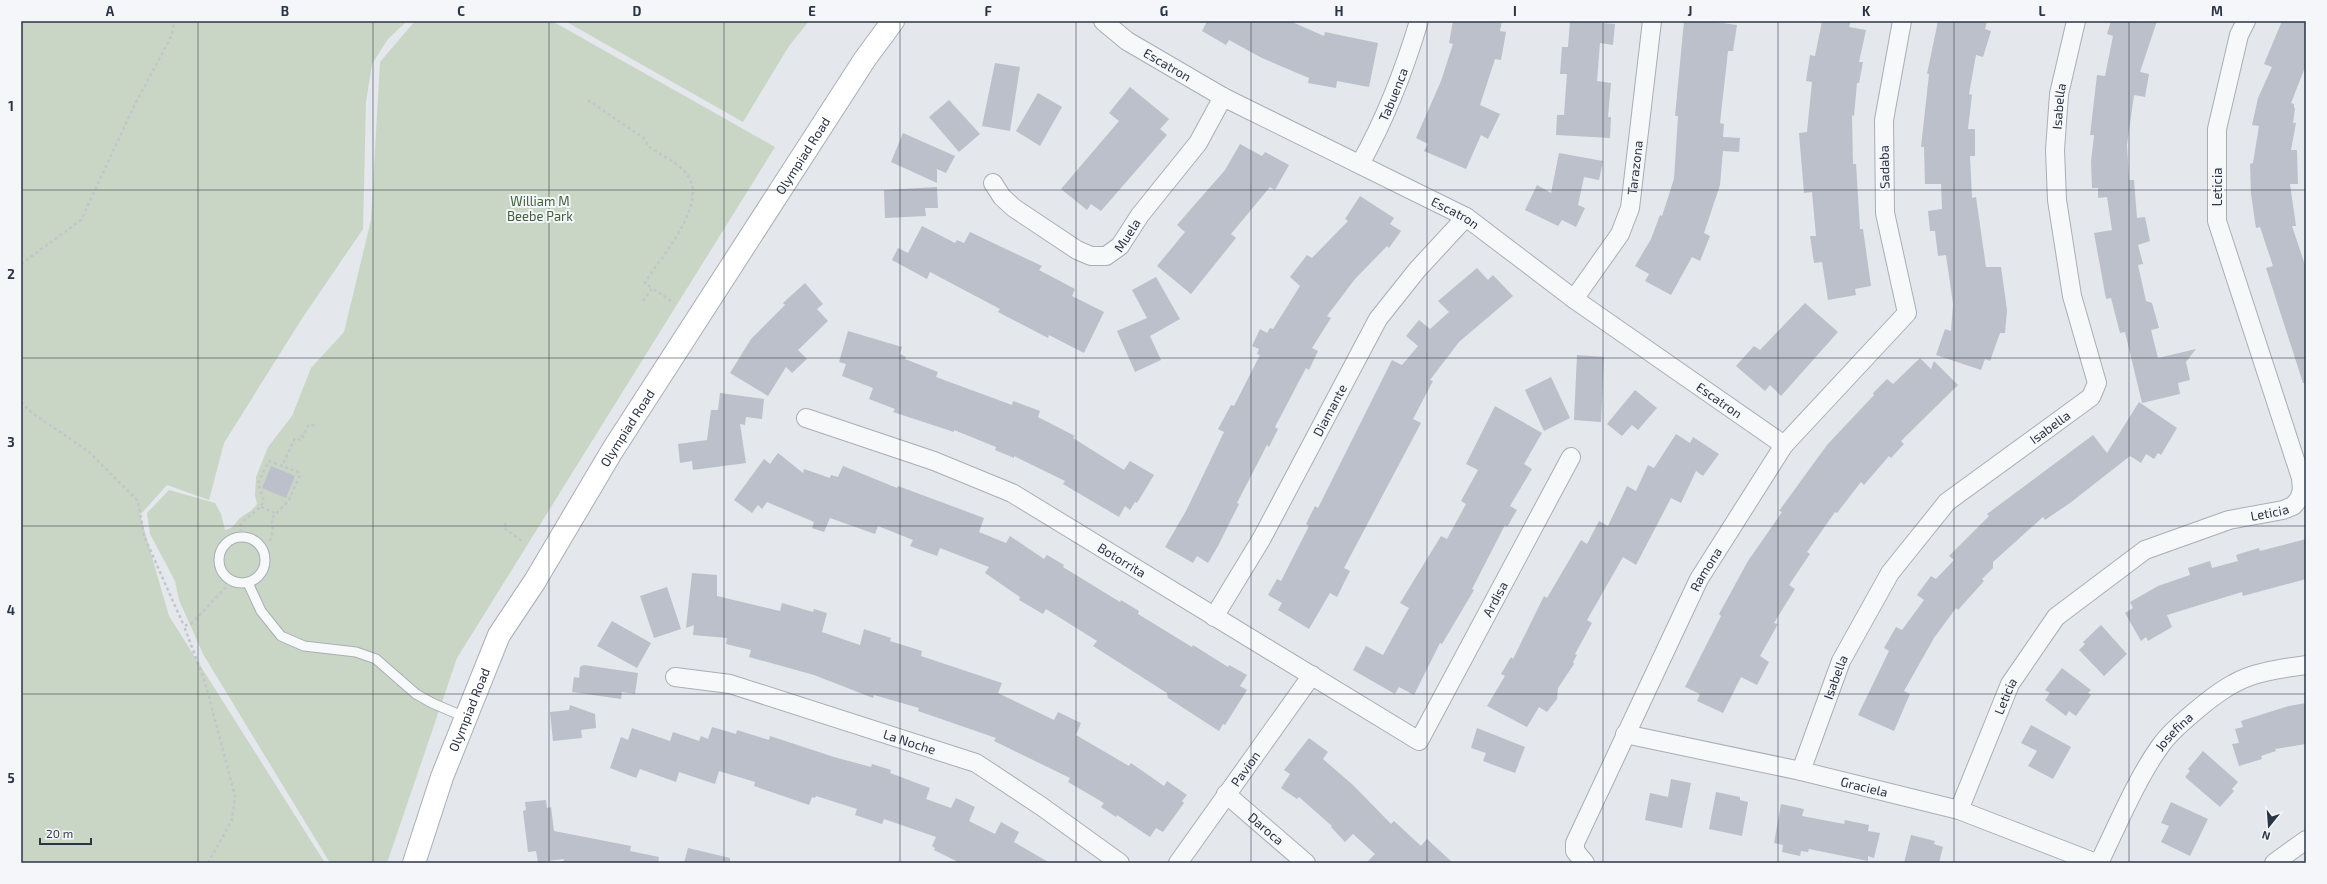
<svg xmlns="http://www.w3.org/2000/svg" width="2327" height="884" font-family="'Exo 2',sans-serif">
	<rect width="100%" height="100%" fill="#e4e7ec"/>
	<g fill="#c9d6c5">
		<polygon points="21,21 407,21 388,39 372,64 366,102 363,229 301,320 224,443 209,500 167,485 140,515 169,616 325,863 21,863"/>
		<path d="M415,21H552L775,147L457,658L387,863H330L203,654L179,600L175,581L150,534L147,513L169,490L215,503L221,514L225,530C234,528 234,524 240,518C247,513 252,511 257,504L255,495L256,477L268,447L292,416L311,368L344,332L371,220L380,62Z"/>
		<polygon points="565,21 809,21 789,46 743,122"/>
	</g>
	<g fill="#bbc0ca">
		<polygon points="1207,21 1290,21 1324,36 1325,32 1378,43 1369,87 1337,81 1336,88 1308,83 1309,78 1262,58 1229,40 1226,45 1202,31"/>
		<polygon points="1453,21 1502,21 1500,31 1506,32 1501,60 1495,59 1480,105 1500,114 1488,139 1481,135 1466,169 1424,151 1428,144 1416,138 1441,81 1453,44 1449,43"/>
		<polygon points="1570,21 1600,21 1600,23 1615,24 1613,45 1600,43 1597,81 1611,83 1608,117 1611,117 1610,138 1556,135 1557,115 1564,115 1567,74 1560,74 1562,47 1568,47"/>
		<polygon points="1684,21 1708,21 1737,25 1733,51 1728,51 1720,123 1724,124 1723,137 1740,138 1739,152 1723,151 1720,185 1704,233 1710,236 1700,261 1692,257 1671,295 1645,281 1649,274 1635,266 1651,239 1660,215 1662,216 1674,179 1678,116 1675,116"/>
		<polygon points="1822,21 1851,21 1849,27 1866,30 1859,62 1863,62 1859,83 1857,83 1854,116 1852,115 1853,164 1856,164 1860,229 1863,229 1871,286 1855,289 1856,295 1828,300 1822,262 1814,263 1810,236 1816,236 1812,192 1804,193 1799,133 1807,132 1812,82 1806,81 1810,55 1815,56"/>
		<polygon points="1938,21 1987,21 1985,29 1991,31 1983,57 1976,55 1969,94 1972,95 1968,129 1975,129 1975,156 1970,156 1972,198 1976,197 1986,267 2001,267 2007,310 2005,333 2000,333 1990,361 1985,359 1981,370 1936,355 1945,329 1951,331 1953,304 1946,255 1938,256 1935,231 1930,231 1928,211 1942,209 1941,184 1925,184 1924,147 1921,147 1929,74 1927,74"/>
		<polygon points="2111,21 2157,21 2140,72 2149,74 2145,97 2134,95 2127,145 2129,180 2134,180 2137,218 2145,217 2150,241 2138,245 2143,264 2138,265 2146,301 2152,303 2159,328 2151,330 2158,358 2196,349 2186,362 2190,380 2178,383 2180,394 2142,403 2125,332 2120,333 2111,298 2106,299 2094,233 2112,230 2107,197 2098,198 2098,188 2092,188 2091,162 2094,135 2090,135 2097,75 2105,76 2113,36 2107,34"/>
		<polygon points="2282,21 2306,21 2306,65 2291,103 2294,104 2294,108 2295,108 2293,123 2296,123 2291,150 2297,150 2298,184 2290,184 2296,226 2292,226 2306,268 2306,383 2303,383 2266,268 2273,266 2260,227 2256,228 2251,194 2250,164 2253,163 2259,126 2252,125 2258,98 2272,67 2264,64"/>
		<polygon points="995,63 1020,67 1010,131 982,126"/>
		<polygon points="1130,87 1169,119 1160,129 1167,135 1101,211 1091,204 1087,210 1061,189 1119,121 1109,113"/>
		<polygon points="1038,93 1062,107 1040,146 1016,131"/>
		<polygon points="949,100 980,134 959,152 929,117"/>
		<polygon points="903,133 955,156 946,173 937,169 937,183 891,162"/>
		<polygon points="1240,144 1262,156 1265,152 1289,165 1275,190 1270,187 1231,234 1236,238 1191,294 1157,266 1185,232 1177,225 1225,170"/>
		<polygon points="1559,153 1603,161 1599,180 1584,177 1578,205 1585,208 1576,227 1562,220 1558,226 1525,210 1537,185 1551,193"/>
		<polygon points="937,187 938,208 925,208 926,216 885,218 884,190"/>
		<polygon points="1360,196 1394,218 1390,224 1401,231 1389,248 1387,246 1355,279 1327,316 1331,318 1312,348 1318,351 1309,370 1306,368 1275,427 1278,429 1269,447 1267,445 1237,503 1239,504 1218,546 1208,563 1197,556 1193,563 1165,547 1186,511 1224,432 1218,429 1231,405 1234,406 1260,355 1257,354 1259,349 1252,346 1260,329 1267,333 1270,328 1273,329 1300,286 1290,277 1307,255 1312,258 1348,221 1345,219"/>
		<polygon points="922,226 955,243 957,240 964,243 970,232 1042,266 1039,270 1075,289 1072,296 1104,312 1084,353 1049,335 1048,338 998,312 1000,309 930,272 927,279 892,260 898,248 908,253"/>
		<polygon points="1477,268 1488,280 1493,275 1513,296 1459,342 1430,380 1433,381 1413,419 1421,423 1344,568 1350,571 1337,597 1330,593 1309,629 1278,610 1282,603 1268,595 1277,579 1281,581 1309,526 1306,524 1315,506 1318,508 1392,360 1402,365 1418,346 1406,336 1419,320 1430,329 1449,312 1438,301"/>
		<polygon points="1156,277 1180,319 1150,336 1161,360 1135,372 1117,331 1147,318 1132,290"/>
		<polygon points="805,283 823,304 817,309 828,321 798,350 807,359 792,373 786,367 768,396 730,373 751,339 785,305 783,303"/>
		<polygon points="1805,303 1838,332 1781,396 1770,385 1765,391 1736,366 1754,346 1760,350"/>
		<polygon points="848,331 902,347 900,354 906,357 905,359 938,372 936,377 1012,405 1013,401 1040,411 1038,417 1075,436 1073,438 1124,470 1130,461 1154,475 1137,503 1135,502 1130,510 1125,506 1119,517 1063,484 1065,481 1014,456 1014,458 995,450 996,447 954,430 954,432 893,412 895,409 869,399 873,388 842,376 846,364 839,362"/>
		<polygon points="1577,355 1604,357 1601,422 1574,420"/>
		<polygon points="1920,358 1931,369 1934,361 1958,385 1901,441 1904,444 1891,458 1889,456 1864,485 1861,482 1837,513 1835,512 1807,552 1810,554 1789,585 1795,589 1774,623 1778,624 1760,656 1769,662 1757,685 1741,677 1723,713 1697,701 1700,694 1685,687 1721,616 1719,614 1748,561 1782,512 1779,511 1827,445 1874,395 1873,393 1887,379 1893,384"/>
		<polygon points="1551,377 1570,418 1544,431 1525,390"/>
		<polygon points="1635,390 1657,408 1638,430 1632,425 1622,436 1607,424"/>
		<polygon points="720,393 764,399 762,419 746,417 745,425 740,424 746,463 693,470 692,461 680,463 678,444 707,440 711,410 718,410"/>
		<polygon points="2139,402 2177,428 2161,455 2158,453 2154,459 2146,454 2141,463 2130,456 2070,503 2045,520 2043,517 1993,562 1993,568 1982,579 1984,581 1958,610 1956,608 1934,638 1904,691 1910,694 1894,731 1858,715 1889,651 1884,648 1896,627 1902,630 1924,600 1917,595 1931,576 1936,579 1954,560 1949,556 1989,516 1987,514 2093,435 2107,453"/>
		<polygon points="1495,406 1542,433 1524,464 1532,469 1510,506 1517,510 1507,527 1505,525 1472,589 1474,590 1442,644 1440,643 1414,695 1399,687 1395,694 1353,670 1366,646 1383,655 1409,608 1400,603 1441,536 1447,539 1466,504 1461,501 1478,470 1466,464"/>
		<polygon points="1676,434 1690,443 1693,437 1719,454 1703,476 1696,471 1681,503 1671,498 1636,565 1623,557 1587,620 1592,623 1575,654 1577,655 1573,662 1574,664 1558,688 1557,699 1547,712 1539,707 1527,727 1487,706 1505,676 1501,674 1511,657 1513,659 1544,596 1547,598 1581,540 1587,544 1599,521 1608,526 1627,486 1636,491 1648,465 1654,468"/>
		<polygon points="778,453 803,473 804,469 830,478 831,475 838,477 843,466 897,488 898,486 984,518 979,532 1006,543 1010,536 1044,559 1047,555 1064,565 1063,567 1120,602 1121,600 1139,611 1138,614 1192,647 1193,645 1228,667 1229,665 1247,675 1240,686 1247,690 1225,725 1223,724 1219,731 1168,698 1167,693 1093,646 1097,641 1046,609 1043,614 1019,600 1020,597 985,573 989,567 940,548 937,556 910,546 913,540 878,526 875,534 830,518 824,532 812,528 814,522 767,502 762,509 758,505 752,513 734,500 764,459 770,464"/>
		<polygon points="271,466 295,476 286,498 262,488"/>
		<polygon points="2306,539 2306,579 2243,596 2242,592 2167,615 2172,627 2148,641 2146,637 2141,641 2125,613 2133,608 2130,602 2158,586 2190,575 2188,568 2210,561 2212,568 2238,561 2236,555 2259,548 2260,551"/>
		<polygon points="692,573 717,575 717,596 780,611 782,603 813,612 814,609 827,613 822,632 860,645 864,629 891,638 890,641 922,651 921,656 1002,683 998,693 1054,720 1058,712 1081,723 1076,735 1129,766 1131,763 1164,786 1167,781 1187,795 1182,801 1184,803 1163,832 1156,828 1150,837 1117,815 1116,817 1101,807 1104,803 1068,782 1070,778 994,741 996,738 918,711 919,708 874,695 873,698 814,675 749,657 751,650 726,644 727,638 693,635 694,625 686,628"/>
		<polygon points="667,587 681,629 654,638 640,596"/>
		<polygon points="612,621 651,643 637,668 597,646"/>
		<polygon points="2101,625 2127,654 2104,676 2079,650 2085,644 2083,642"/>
		<polygon points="584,665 638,673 635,694 622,692 621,699 572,692 574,677 579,678 580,667"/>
		<polygon points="2062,668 2091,690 2088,693 2091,695 2076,716 2069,711 2066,716 2045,700 2050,693 2045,690"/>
		<polygon points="2306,703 2306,744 2275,749 2276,751 2261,756 2262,759 2239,766 2232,744 2239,743 2235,729 2243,727 2241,721 2289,706"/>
		<polygon points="570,705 595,714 596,728 581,730 582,738 553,741 550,712 569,710"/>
		<polygon points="2031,725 2071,747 2053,779 2028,766 2037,751 2021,743"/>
		<polygon points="712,727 736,734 737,730 769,740 770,736 834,757 871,767 872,764 891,770 890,773 930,788 926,799 951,808 956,798 975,807 969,821 995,834 1001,822 1019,832 1014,842 1050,863 960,863 934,850 935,848 932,846 936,837 884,819 882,824 855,815 857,809 816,796 815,798 812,797 809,805 754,786 755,782 719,771 715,784 679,772 676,782 640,769 636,778 610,768 621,737 628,740 632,728 670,741 673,732 699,741 701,736 708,739"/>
		<polygon points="1477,728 1525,747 1515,773 1483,761 1486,753 1471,748"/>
		<polygon points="1309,738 1328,752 1323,759 1353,785 1391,824 1394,821 1421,846 1427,839 1453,863 1366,863 1375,854 1353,834 1345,842 1331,827 1332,826 1299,797 1297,799 1281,788 1290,774 1284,770"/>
		<polygon points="2203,751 2238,782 2232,789 2234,791 2220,807 2185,777 2190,771 2188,769"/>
		<polygon points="1671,779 1691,783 1682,828 1645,820 1650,793 1668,797"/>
		<polygon points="1716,792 1740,797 1740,800 1748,802 1742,836 1709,829"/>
		<polygon points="546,800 547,808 551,807 554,831 631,846 630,851 659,857 658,863 563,863 564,859 538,862 536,851 528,852 523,811 526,810 525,802"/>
		<polygon points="2171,802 2208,819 2190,856 2161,842 2169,826 2161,823"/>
		<polygon points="1781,804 1804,809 1802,816 1844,824 1845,820 1869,825 1868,831 1880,833 1874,858 1868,856 1868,861 1809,849 1808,852 1801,851 1800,856 1782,852 1783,845 1774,843"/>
		<polygon points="1911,835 1935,841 1934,844 1943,847 1939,863 1904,863"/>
		<polygon points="688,848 730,858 730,863 684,863"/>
	</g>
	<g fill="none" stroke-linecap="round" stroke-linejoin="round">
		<defs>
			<g id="lane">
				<circle cx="242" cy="560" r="23"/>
				<polyline points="248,583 261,611 281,636 304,646 356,652 376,659 416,694 432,703 467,718"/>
			</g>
			<g id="street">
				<path id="s1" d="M1103,21L1127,41L1223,97L1466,217L1574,299L1784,445"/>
				<path id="s2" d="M1360,164C1386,118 1404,71 1419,21"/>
				<path id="s3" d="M993,183L1002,197L1014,208L1077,250L1091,256H1106L1120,246L1140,215L1198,143L1223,97"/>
				<path id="s4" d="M1574,299L1620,234L1630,208L1652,21"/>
				<path id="s5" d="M806,418L934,461L1012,493L1419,741L1571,457"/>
				<path id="s6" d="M1214,617L1262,538L1378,319L1417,270L1466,217"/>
				<path id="s7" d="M675,677L730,684L976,763L1041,806L1120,863"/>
				<path id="s8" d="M1625,734L1801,771L1959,810L2096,863"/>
				<path id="s9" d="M1801,771L1841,661L1890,573L1947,502L2091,397L2097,383L2072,296L2057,200L2055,150L2059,94L2076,21"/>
				<path id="s10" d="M1226,794L1306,863"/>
				<path id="s11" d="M1959,810L2010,684L2056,617L2145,550L2229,520L2283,510L2293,506L2299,499L2302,490L2301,478L2217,221V129L2239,35L2246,21"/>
				<path id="s12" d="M1178,863L1312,675"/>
				<path id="s13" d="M1585,863L1575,851V843L1699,579L1784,445L1907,313L1885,213L1884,120L1902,21"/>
				<path id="s14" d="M2099,863C2117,826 2137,778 2161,745C2173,728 2214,694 2233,684C2252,672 2284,668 2306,665"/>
				<polyline points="2274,863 2306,840"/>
			</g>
			<g id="secondary">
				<path id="s15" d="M414,863L442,777L499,635L535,581L612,451L865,59L893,21"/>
			</g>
		</defs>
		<use href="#lane" stroke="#a9aeb7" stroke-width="11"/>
		<use href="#street" stroke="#a9aeb7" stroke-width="20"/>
		<use href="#secondary" stroke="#a9aeb7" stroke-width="24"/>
		<g stroke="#c2c5cb" stroke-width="2.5" stroke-dasharray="3 3" stroke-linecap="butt">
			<path d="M588,100L645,139L648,146C659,154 673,160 683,170C715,200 660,256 645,283L652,288"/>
			<polyline points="21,264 81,220 134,106 172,35 174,21"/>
			<polyline points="643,301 652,288 674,303"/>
			<polyline points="21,402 31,412 89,452 138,501 144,536 184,626"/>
			<polyline points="261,507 275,513"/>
			<polyline points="506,523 504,528 523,542"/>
			<path d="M241,532L240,526C245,516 258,513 264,501L258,483L269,461L282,466L295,438L301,440L309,424L315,426"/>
			<polyline points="270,541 273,531 272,518 289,500 300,475 298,472 282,466"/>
			<polyline points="208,863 232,820 235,796 205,682 184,626 192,623 232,581"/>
		</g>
		<use href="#lane" stroke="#f7f8fa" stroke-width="9"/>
		<use href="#street" stroke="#f7f8fa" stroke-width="18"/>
		<use href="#secondary" stroke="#fff" stroke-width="22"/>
	</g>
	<path fill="none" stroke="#2b3445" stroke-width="1" stroke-opacity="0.55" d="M198,21V863M373,21V863M549,21V863M724,21V863M900,21V863M1076,21V863M1251,21V863M1427,21V863M1603,21V863M1778,21V863M1954,21V863M2129,21V863M21,190H2306M21,358H2306M21,526H2306M21,694H2306"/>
	<g text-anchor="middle" stroke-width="4" stroke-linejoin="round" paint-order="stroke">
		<g font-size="13" fill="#2b3445" stroke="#f4f6f9">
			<text dy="5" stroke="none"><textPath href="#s1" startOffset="78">Escatron</textPath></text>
			<text dy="5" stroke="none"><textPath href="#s2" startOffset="77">Tabuenca</textPath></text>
			<text dy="5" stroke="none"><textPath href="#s9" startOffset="784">Isabella</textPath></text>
			<text dy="5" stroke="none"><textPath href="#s15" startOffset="811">Olympiad Road</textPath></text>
			<text transform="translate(1884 167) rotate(-91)" y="5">Sadaba</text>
			<text dy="5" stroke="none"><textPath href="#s4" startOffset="148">Tarazona</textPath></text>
			<text transform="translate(2217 187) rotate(-90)" y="5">Leticia</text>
			<text dy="5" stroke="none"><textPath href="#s1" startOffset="402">Escatron</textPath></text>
			<text dy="5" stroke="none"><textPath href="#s3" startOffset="169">Muela</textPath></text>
			<text dy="5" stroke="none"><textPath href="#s1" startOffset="726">Escatron</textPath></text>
			<text dy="5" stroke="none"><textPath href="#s6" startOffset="237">Diamante</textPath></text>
			<text dy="5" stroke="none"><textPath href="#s9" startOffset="436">Isabella</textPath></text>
			<text dy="5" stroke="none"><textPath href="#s15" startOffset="487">Olympiad Road</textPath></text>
			<text dy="5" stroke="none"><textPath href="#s11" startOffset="459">Leticia</textPath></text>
			<text dy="5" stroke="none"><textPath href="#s5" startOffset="348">Botorrita</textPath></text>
			<text dy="5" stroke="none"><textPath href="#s13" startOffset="327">Ramona</textPath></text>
			<text dy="5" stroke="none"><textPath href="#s5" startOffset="857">Ardisa</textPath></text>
			<text dy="5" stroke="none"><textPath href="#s9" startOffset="100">Isabella</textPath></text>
			<text dy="5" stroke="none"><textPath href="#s11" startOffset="123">Leticia</textPath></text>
			<text dy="5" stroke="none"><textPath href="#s15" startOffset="163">Olympiad Road</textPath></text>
			<text dy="5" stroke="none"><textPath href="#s14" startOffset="152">Josefina</textPath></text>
			<text dy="5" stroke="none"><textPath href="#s7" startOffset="244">La Noche</textPath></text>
			<text dy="5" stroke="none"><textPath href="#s12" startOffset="116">Pavion</textPath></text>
			<text dy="5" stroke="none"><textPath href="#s8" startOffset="245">Graciela</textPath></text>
			<text dy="5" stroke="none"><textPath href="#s10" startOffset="53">Daroca</textPath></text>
		</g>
		<g font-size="13" fill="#3f6138" stroke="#f4f6f9">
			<text x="540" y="206">William M<tspan x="540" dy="15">Beebe Park</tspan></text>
		</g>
	</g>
	<rect width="2327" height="884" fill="none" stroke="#f4f6f9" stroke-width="44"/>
	<g transform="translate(2269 826) rotate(197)" stroke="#f4f6f9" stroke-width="3" paint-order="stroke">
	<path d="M0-3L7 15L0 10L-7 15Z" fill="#2b3445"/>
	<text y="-6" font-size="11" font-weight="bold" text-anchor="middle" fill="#2b3445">N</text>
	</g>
	<path d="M40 838v6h51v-6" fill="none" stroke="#2b3445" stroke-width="2"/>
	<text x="46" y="838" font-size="12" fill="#2b3445" stroke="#f4f6f9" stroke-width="3" paint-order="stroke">20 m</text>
	<rect x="22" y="22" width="2283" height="840" fill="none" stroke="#2b3445" stroke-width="1.5"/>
	<g font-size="13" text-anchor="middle" font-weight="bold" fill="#2b3445">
		<text x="110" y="16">A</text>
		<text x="285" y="16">B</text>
		<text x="461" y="16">C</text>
		<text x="637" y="16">D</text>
		<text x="812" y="16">E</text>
		<text x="988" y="16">F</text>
		<text x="1164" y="16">G</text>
		<text x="1339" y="16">H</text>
		<text x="1515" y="16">I</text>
		<text x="1690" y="16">J</text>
		<text x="1866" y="16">K</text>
		<text x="2042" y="16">L</text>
		<text x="2217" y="16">M</text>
		<text x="11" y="111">1</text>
		<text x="11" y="279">2</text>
		<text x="11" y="447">3</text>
		<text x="11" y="615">4</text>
		<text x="11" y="783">5</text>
	</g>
</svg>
